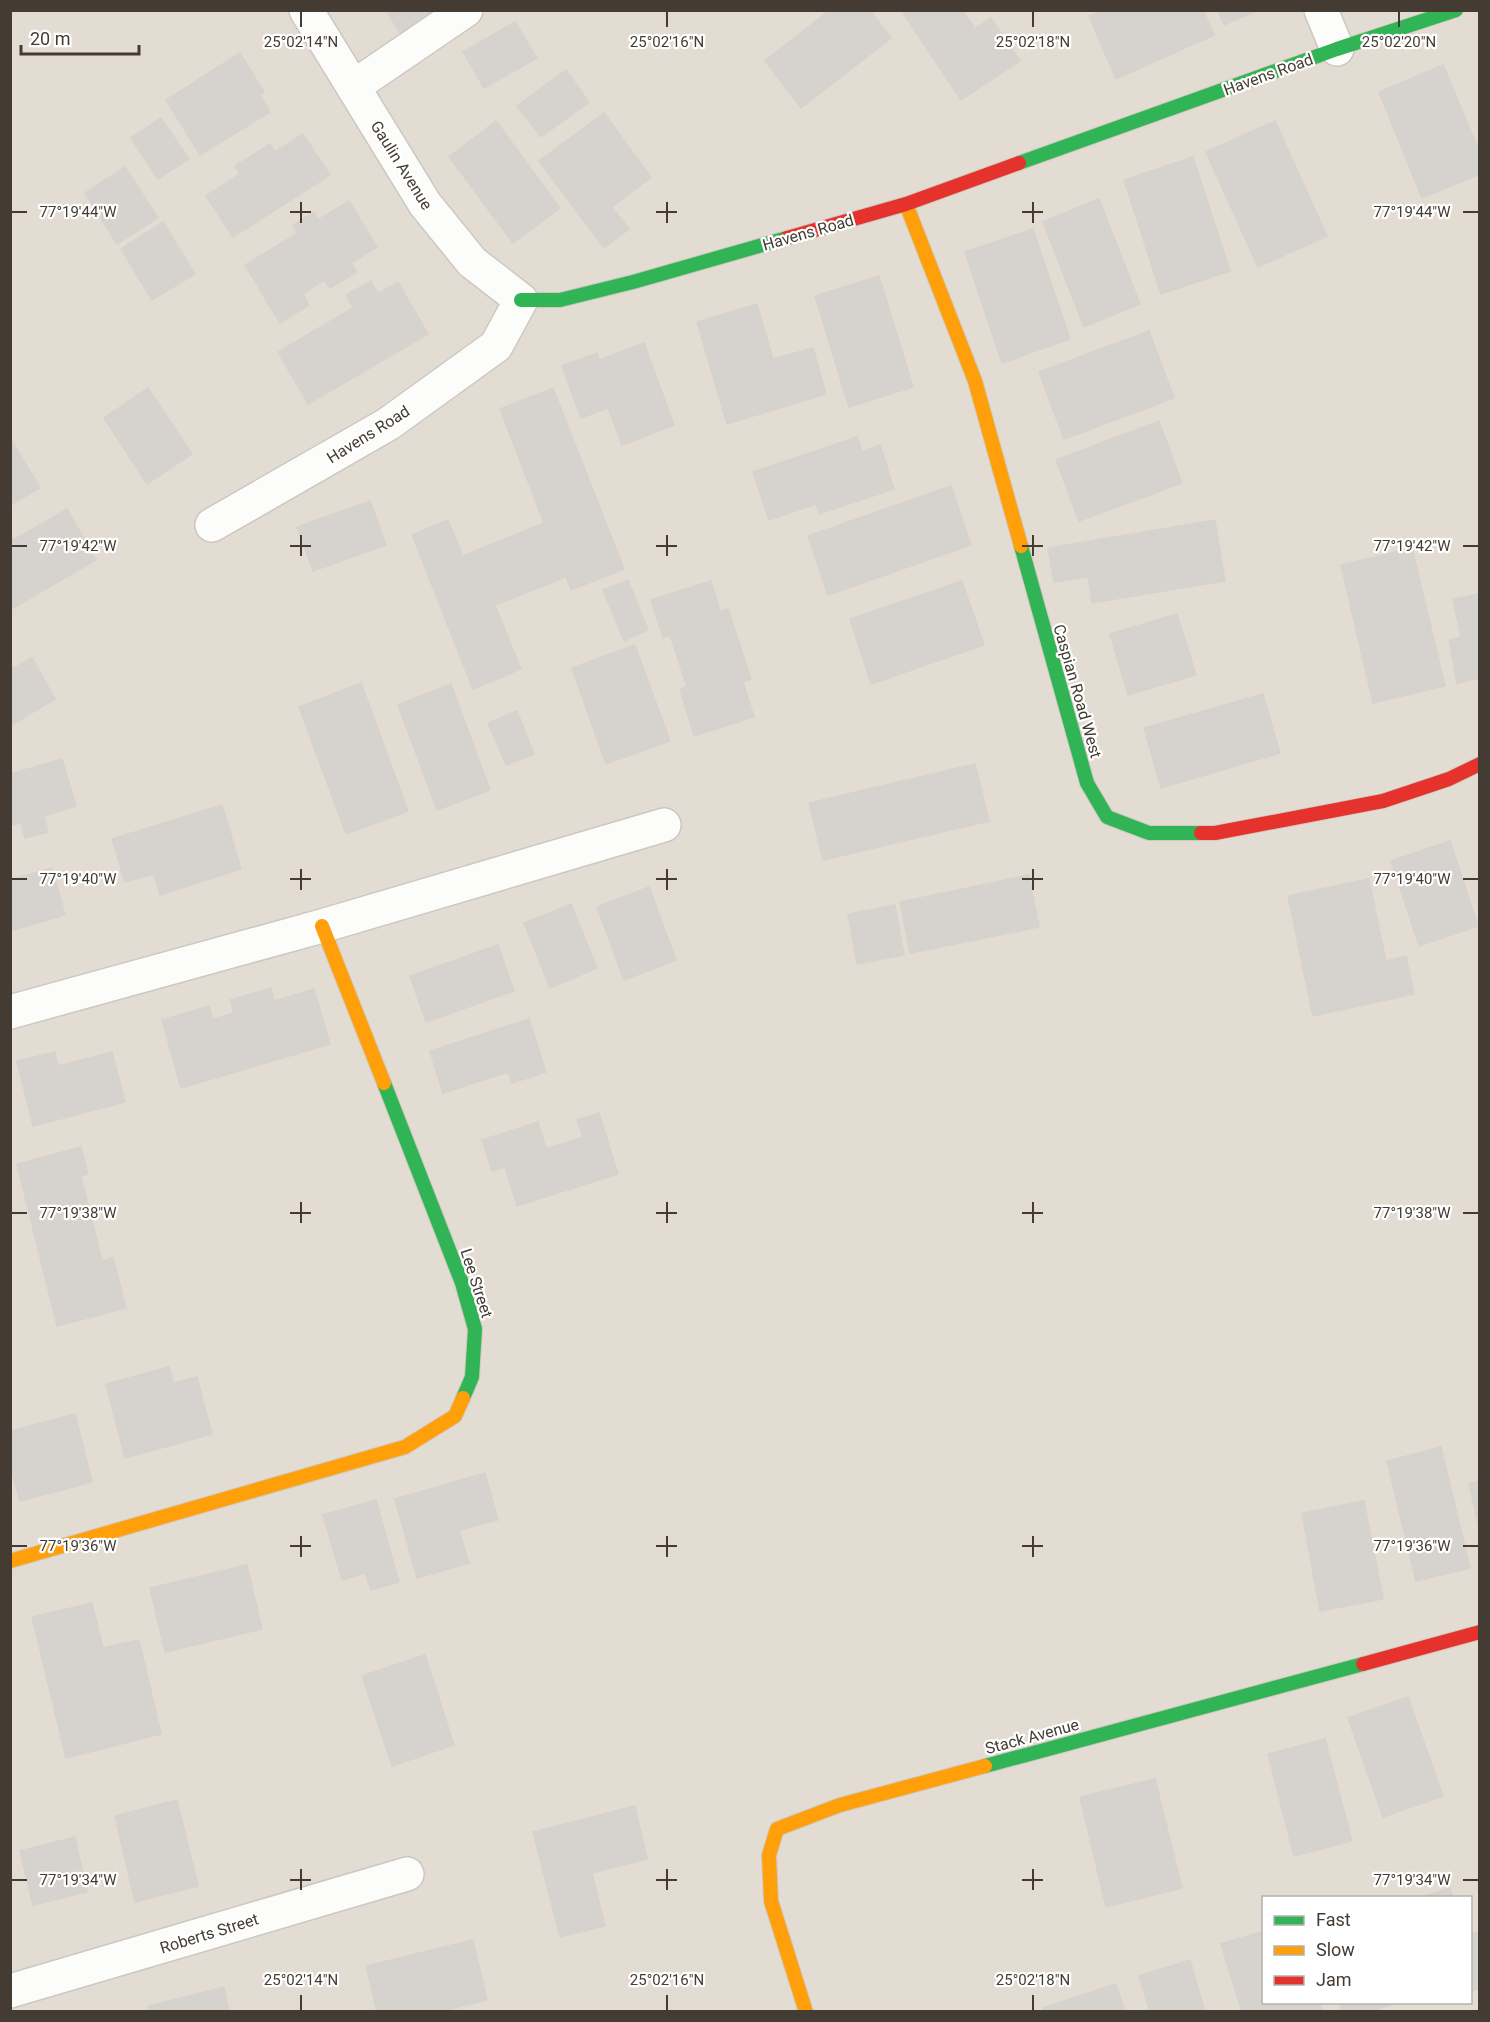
<svg xmlns="http://www.w3.org/2000/svg" width="1490" height="2022" font-family="Roboto,sans-serif">
	<rect width="100%" height="100%" fill="#eeebe6"/>
	<path fill="#e3dcd3" fill-rule="evenodd" d="M11,11H1479V2011L11,2012ZM1264,1898H1470V2002H1264Z"/>
	<g fill="#d6d2cd" stroke="#d7d2cc" stroke-width="1.5">
		<polygon points="386,10 458,10 406,43"/>
		<polygon points="830,10 870,10 891,38 801,108 765,61"/>
		<polygon points="901,10 962,10 975,29 991,18 1020,61 961,100"/>
		<polygon points="1102,10 1203,10 1214,35 1116,79 1089,16"/>
		<polygon points="1218,10 1258,10 1224,25"/>
		<polygon points="515,22 537,58 484,88 463,52"/>
		<polygon points="240,53 264,92 260,95 270,112 200,155 166,100"/>
		<polygon points="1443,65 1480,153 1480,174 1422,198 1379,92"/>
		<polygon points="566,70 589,102 541,137 517,106"/>
		<polygon points="604,113 651,177 612,207 629,229 604,248 539,161"/>
		<polygon points="161,118 189,159 158,179 131,138"/>
		<polygon points="496,121 560,208 513,243 449,157"/>
		<polygon points="1275,121 1327,236 1258,267 1206,152"/>
		<polygon points="303,134 330,175 233,237 206,196 240,174 235,166 270,144 275,152"/>
		<polygon points="1193,157 1230,271 1161,294 1124,180"/>
		<polygon points="125,167 158,218 117,244 85,193"/>
		<polygon points="1099,199 1140,304 1084,327 1043,222"/>
		<polygon points="349,201 377,247 351,263 357,272 330,288 324,280 303,294 309,305 280,323 245,265 298,233 293,225 314,212 318,220"/>
		<polygon points="163,222 195,274 152,300 121,249"/>
		<polygon points="1033,229 1070,339 1002,363 965,252"/>
		<polygon points="879,276 913,387 849,407 815,296"/>
		<polygon points="371,281 378,294 398,282 428,334 308,404 278,352 353,308 346,295"/>
		<polygon points="757,304 773,359 813,348 826,394 727,424 697,322"/>
		<polygon points="1149,331 1174,398 1064,439 1039,372"/>
		<polygon points="644,343 674,425 622,445 608,408 581,418 562,366 597,353 599,360"/>
		<polygon points="148,388 192,454 147,484 104,418"/>
		<polygon points="553,388 624,569 571,590 566,577 495,605 521,669 473,689 412,535 448,520 463,556 544,523 500,409"/>
		<polygon points="1159,421 1182,483 1079,521 1056,460"/>
		<polygon points="857,437 862,451 880,445 894,489 819,514 816,504 769,520 753,472"/>
		<polygon points="10,438 40,488 10,505"/>
		<polygon points="951,486 971,545 828,595 808,536"/>
		<polygon points="370,501 386,545 313,571 297,527"/>
		<polygon points="67,509 96,560 10,610 10,542"/>
		<polygon points="1215,520 1225,581 1092,603 1088,577 1054,582 1048,548"/>
		<polygon points="1412,548 1445,686 1373,703 1341,565"/>
		<polygon points="628,580 648,630 624,641 603,590"/>
		<polygon points="711,581 720,611 728,609 751,679 743,682 754,717 694,736 680,689 687,687 670,635 663,638 651,600"/>
		<polygon points="962,581 984,645 871,684 850,619"/>
		<polygon points="1480,594 1480,678 1457,683 1449,640 1461,637 1453,599"/>
		<polygon points="1177,614 1196,675 1128,695 1110,634"/>
		<polygon points="635,645 670,741 606,764 572,668"/>
		<polygon points="32,658 55,699 10,726 10,670"/>
		<polygon points="361,683 408,811 346,834 299,707"/>
		<polygon points="451,684 490,790 437,810 398,705"/>
		<polygon points="1263,694 1280,753 1161,788 1144,728"/>
		<polygon points="517,711 534,754 506,765 488,723"/>
		<polygon points="62,759 76,806 44,816 48,832 25,838 21,823 10,825 10,774"/>
		<polygon points="975,764 989,821 823,860 809,803"/>
		<polygon points="222,805 241,869 160,895 154,874 125,882 112,839"/>
		<polygon points="1450,841 1478,926 1419,946 1391,861"/>
		<polygon points="52,868 65,915 10,931 10,880"/>
		<polygon points="1029,875 1039,927 910,953 900,902"/>
		<polygon points="1369,879 1386,961 1406,956 1414,994 1313,1016 1288,896"/>
		<polygon points="649,887 676,960 624,980 597,907"/>
		<polygon points="571,904 597,968 550,988 524,923"/>
		<polygon points="895,905 904,955 857,964 848,914"/>
		<polygon points="498,945 514,991 426,1022 410,976"/>
		<polygon points="271,988 274,1001 314,989 330,1044 181,1088 162,1020 209,1006 213,1019 234,1013 230,1000"/>
		<polygon points="529,1019 546,1072 512,1083 508,1072 443,1093 430,1051"/>
		<polygon points="55,1052 58,1066 112,1052 125,1102 33,1126 17,1061"/>
		<polygon points="599,1113 618,1174 517,1206 505,1167 492,1171 482,1140 538,1122 546,1149 583,1137 577,1120"/>
		<polygon points="81,1147 88,1174 81,1176 102,1261 113,1258 126,1308 57,1326 17,1164"/>
		<polygon points="169,1367 173,1383 197,1377 212,1434 125,1458 106,1384"/>
		<polygon points="75,1414 92,1482 20,1501 10,1465 10,1431"/>
		<polygon points="1441,1447 1470,1568 1416,1581 1387,1461"/>
		<polygon points="485,1473 498,1520 459,1530 469,1563 417,1578 395,1499"/>
		<polygon points="1480,1481 1480,1534 1469,1483"/>
		<polygon points="376,1500 399,1582 371,1590 365,1573 342,1580 323,1515"/>
		<polygon points="1364,1501 1383,1599 1320,1611 1302,1513"/>
		<polygon points="247,1565 262,1629 165,1652 150,1588"/>
		<polygon points="92,1603 103,1648 139,1640 161,1734 66,1758 32,1617"/>
		<polygon points="425,1655 454,1745 392,1766 362,1676"/>
		<polygon points="1408,1697 1443,1796 1383,1817 1348,1718"/>
		<polygon points="1325,1739 1352,1841 1294,1856 1268,1754"/>
		<polygon points="1155,1779 1182,1888 1106,1907 1080,1797"/>
		<polygon points="177,1800 198,1886 135,1902 115,1816"/>
		<polygon points="635,1806 647,1859 592,1873 605,1926 560,1937 533,1832"/>
		<polygon points="75,1837 87,1892 33,1905 20,1851"/>
		<polygon points="1450,1888 1453,1898 1418,1898"/>
		<polygon points="1264,1931 1264,2002 1320,2002 1323,2012 1242,2012 1221,1944"/>
		<polygon points="1480,1931 1480,1989 1470,1991 1470,1934"/>
		<polygon points="473,1940 487,2000 439,2012 377,2012 366,1966"/>
		<polygon points="1190,1960 1205,2012 1150,2012 1139,1976"/>
		<polygon points="1116,1984 1125,2012 1044,2012 1043,2008"/>
		<polygon points="224,1987 229,2012 149,2012 148,2006"/>
		<polygon points="1339,2002 1396,2002 1397,2003 1369,2012 1342,2012"/>
	</g>
	<g fill="none" stroke-linecap="round" stroke-linejoin="round">
		<defs>
			<g id="street">
				<polyline points="1321,10 1337,49"/>
				<polyline points="353,87 466,10"/>
				<polyline points="212,525 388,424 496,346 521,300 472,262 425,204 306,10"/>
				<polyline points="10,1012 322,926 664,825"/>
				<polyline points="10,1991 407,1874"/>
			</g>
			<g id="fast">
				<polyline points="1019,163 1337,49 1456,10"/>
				<polyline points="521,300 560,300 633,282 787,238"/>
				<polyline points="1021,546 1087,783 1107,817 1149,833 1201,833"/>
				<polyline points="384,1083 462,1283 475,1329 472,1377 463,1398"/>
				<polyline points="985,1766 1363,1664"/>
			</g>
			<g id="slow">
				<polyline points="906,204 975,381 1021,546"/>
				<polyline points="322,926 384,1083"/>
				<polyline points="10,1561 405,1447 455,1416 463,1398"/>
				<polyline points="806,2012 771,1901 769,1855 777,1829 840,1805 985,1766"/>
			</g>
			<g id="jam">
				<polyline points="787,238 906,204 1019,163"/>
				<polyline points="1201,833 1215,833 1383,801 1449,779 1480,764"/>
				<polyline points="1363,1664 1480,1632"/>
			</g>
		</defs>
		<use href="#street" stroke="#cbc7c2" stroke-width="36"/>
		<use href="#fast" stroke="#d0c9be" stroke-width="16"/>
		<use href="#slow" stroke="#d0c9be" stroke-width="16"/>
		<use href="#jam" stroke="#d0c9be" stroke-width="16"/>
		<use href="#street" stroke="#fcfcfb" stroke-width="33"/>
		<use href="#fast" stroke="#30b455" stroke-width="14"/>
		<use href="#slow" stroke="#ff9f0a" stroke-width="14"/>
		<use href="#jam" stroke="#e5322d" stroke-width="14"/>
	</g>
	<path fill="none" stroke="#443c33" stroke-width="2" d="M301,12V27M667,12V27M1033,12V27M1399,12V27M301,202V223M667,202V223M1033,202V223M12,212H27M290,212H311M656,212H677M1022,212H1043M1463,212H1478M301,535V556M667,535V556M1033,535V556M12,546H27M290,546H311M656,546H677M1022,546H1043M1463,546H1478M301,869V890M667,869V890M1033,869V890M12,879H27M290,879H311M656,879H677M1022,879H1043M1463,879H1478M301,1202V1223M667,1202V1223M1033,1202V1223M12,1213H27M290,1213H311M656,1213H677M1022,1213H1043M1463,1213H1478M301,1536V1557M667,1536V1557M1033,1536V1557M12,1546H27M290,1546H311M656,1546H677M1022,1546H1043M1463,1546H1478M301,1869V1890M667,1869V1890M1033,1869V1890M12,1880H27M290,1880H311M656,1880H677M1022,1880H1043M1463,1880H1478M301,1995V2010M667,1995V2010M1033,1995V2010"/>
	<g text-anchor="middle" stroke-width="4.5" stroke-linejoin="round" paint-order="stroke">
		<g font-size="16" fill="#443c33" stroke="#fff">
			<text transform="translate(1268 74) rotate(-20)" y="6">Havens Road</text>
			<text transform="translate(402 165) rotate(58)" y="6">Gaulin Avenue</text>
			<text transform="translate(808 232) rotate(-16)" y="6">Havens Road</text>
			<text transform="translate(368 434) rotate(-32)" y="6">Havens Road</text>
			<text transform="translate(1078 691) rotate(74)" y="6">Caspian Road West</text>
			<text transform="translate(477 1283) rotate(72)" y="6">Lee Street</text>
			<text transform="translate(1032 1736) rotate(-15)" y="6">Stack Avenue</text>
			<text transform="translate(209 1933) rotate(-17)" y="6">Roberts Street</text>
		</g>
	</g>
	<g font-size="15" text-anchor="middle" fill="#443c33" stroke="#fff" stroke-width="4.5" stroke-linejoin="round" paint-order="stroke">
		<text x="301" y="47">25°02'14"N</text>
		<text x="667" y="47">25°02'16"N</text>
		<text x="1033" y="47">25°02'18"N</text>
		<text x="1399" y="47">25°02'20"N</text>
		<text x="1412" y="217">77°19'44"W</text>
		<text x="78" y="217">77°19'44"W</text>
		<text x="1412" y="551">77°19'42"W</text>
		<text x="78" y="551">77°19'42"W</text>
		<text x="1412" y="884">77°19'40"W</text>
		<text x="78" y="884">77°19'40"W</text>
		<text x="1412" y="1218">77°19'38"W</text>
		<text x="78" y="1218">77°19'38"W</text>
		<text x="78" y="1551">77°19'36"W</text>
		<text x="1412" y="1551">77°19'36"W</text>
		<text x="78" y="1885">77°19'34"W</text>
		<text x="1412" y="1885">77°19'34"W</text>
		<text x="301" y="1985">25°02'14"N</text>
		<text x="667" y="1985">25°02'16"N</text>
		<text x="1033" y="1985">25°02'18"N</text>
	</g>
	<rect width="1490" height="2022" fill="none" stroke="#443c33" stroke-width="24"/>
	<rect x="1262" y="1896" width="210" height="108" fill="#ffffff" stroke="#b4b1ad" stroke-width="1.5"/>
	<rect x="1274" y="1916" width="30" height="9" fill="#30b455" stroke="#b4b1ad" stroke-width="1.5"/>
	<text x="1316" y="1926" font-size="18" fill="#443c33">Fast</text>
	<rect x="1274" y="1946" width="30" height="9" fill="#ff9f0a" stroke="#b4b1ad" stroke-width="1.5"/>
	<text x="1316" y="1956" font-size="18" fill="#443c33">Slow</text>
	<rect x="1274" y="1976" width="30" height="9" fill="#e5322d" stroke="#b4b1ad" stroke-width="1.5"/>
	<text x="1316" y="1986" font-size="18" fill="#443c33">Jam</text>
	<path d="M21 45v9h118v-9" fill="none" stroke="#443c33" stroke-width="3"/>
	<text x="30" y="45" font-size="18" fill="#443c33" stroke="#ffffff" stroke-width="4.5" paint-order="stroke">20 m</text>
</svg>
